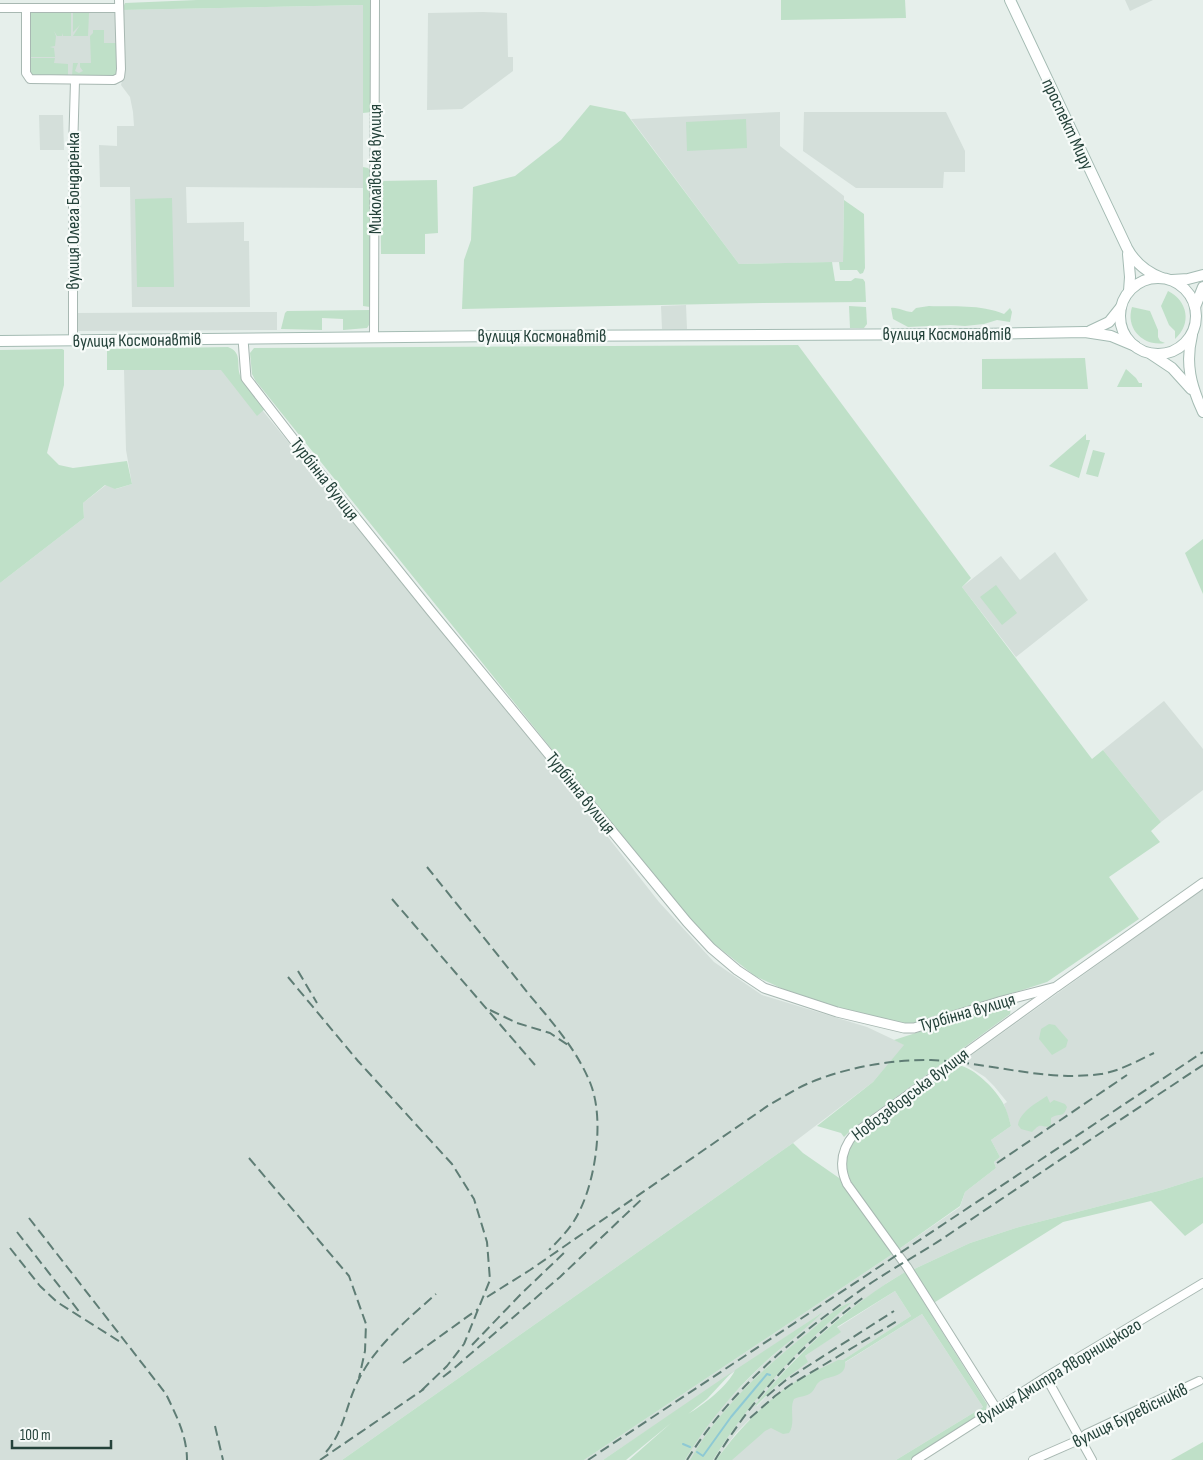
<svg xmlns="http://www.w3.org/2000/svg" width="1203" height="1460" font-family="'Sofia Sans Condensed',sans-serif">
	<rect width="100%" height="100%" fill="#e6efeb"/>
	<g fill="#d4dfda">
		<polygon points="1125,0 1153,0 1130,11"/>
		<polygon points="363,5 363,188 186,187 187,223 244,222 244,241 249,241 250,307 132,307 130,187 100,187 99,145 117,146 117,126 134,126 133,112 130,97 121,85 124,71 122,10"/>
		<polygon points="483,12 507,13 508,57 513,57 513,71 462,109 427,110 428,13"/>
		<polygon points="29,13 116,13 117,76 32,76 30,74"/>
		<polygon points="780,112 780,146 844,196 843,262 739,264 631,119"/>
		<polygon points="804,112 946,112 965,151 965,172 944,172 943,188 856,188 803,151"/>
		<polygon points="39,115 63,115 64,150 40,150"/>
		<polygon points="686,305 687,329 662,329 661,306"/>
		<polygon points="277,312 277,330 77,331 77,313"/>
		<polygon points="228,368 545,757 659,902 714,962 762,995 867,1027 905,1045 873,1082 793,1143 342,1460 0,1460 0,583 84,518 83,503 106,485 116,489 132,484 126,450 124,370"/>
		<polygon points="1055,552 1088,600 1016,657 962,587 1001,556 1020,580"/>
		<polygon points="1164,701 1203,749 1203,790 1161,822 1103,750"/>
		<polygon points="1203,889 1203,1177 1162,1190 1019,1227 970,1243 912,1270 899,1249 960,1207 965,1192 996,1168 994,1162 1000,1157 991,1140 1011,1126 1004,1104 1007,1102 994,1086 985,1077 966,1065 966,1059"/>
		<polygon points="894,1253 905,1272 887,1283 840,1317 792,1362 755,1405 757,1406 776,1386 791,1374 805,1356 840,1332 837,1328 895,1291 911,1316 817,1377 814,1373 775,1397 756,1413 736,1433 716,1460 713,1460 746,1410 763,1389 805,1344 851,1302 824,1320 767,1367 728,1407 712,1427 690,1460 685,1460 698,1437 720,1408 762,1365 820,1314 603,1460 584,1460"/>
		<polygon points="922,1314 983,1407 896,1460 728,1460 790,1397"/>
	</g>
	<g fill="#bfe0c8">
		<polygon points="197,0 371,0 372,112 363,113 363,5 122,10 125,3"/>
		<polygon points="781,0 905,0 906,18 781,20"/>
		<polygon points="30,13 71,13 71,36 63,36 62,33 62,36 57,36 54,31 56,36 55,46 50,47 54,48 55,57 30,57"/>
		<polygon points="73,13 89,13 88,36 73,36 80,25 73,32"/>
		<polygon points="93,30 104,30 104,43 116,43 116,75 72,76 73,63 78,63 75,71 79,73 83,71 80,67 80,63 91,63 90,36 93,33"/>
		<polygon points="30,58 55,58 54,63 68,64 68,76 32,76 30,74"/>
		<polygon points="590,105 625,112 739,264 832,262 835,281 851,281 855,278 863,279 865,282 866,302 763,303 462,309 464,260 471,240 473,187 515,176 561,140"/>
		<polygon points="746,119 747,148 687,151 686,122"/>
		<polygon points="363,167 368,168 372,172 371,305 370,307 363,306"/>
		<polygon points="437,180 438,233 425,234 425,254 381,254 380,181"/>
		<polygon points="172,198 174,287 137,287 135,199"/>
		<polygon points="844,200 864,214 865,268 863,273 860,274 857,270 840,270 839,262 843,262"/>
		<path d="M1168,291C1188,301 1192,324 1175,339V331L1169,325L1161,306Z"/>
		<polygon points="849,306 866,307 867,324 864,328 850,328"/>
		<path d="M929,306C954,307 980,304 1004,314L1010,308L1012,312L1010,322L997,320L984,324L965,326L951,325L908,327L893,319L891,308C898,307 904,312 912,312L916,308Z"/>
		<path d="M1132,307L1150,311L1158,330V337L1160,341L1165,343C1144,347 1125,329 1132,307Z"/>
		<polygon points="370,310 369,325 367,328 343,330 343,319 322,318 322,330 281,329 285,313 287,311"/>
		<polygon points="798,345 971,578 962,587 1092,759 1103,750 1161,822 1151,831 1160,842 1109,877 1139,919 1047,982 922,1022 904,1024 837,1007 796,995 755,976 713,943 689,920 255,380 252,374 250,353 254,348"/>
		<path d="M228,347C244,353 235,366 241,377C245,387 258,400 266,408L257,416L221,370H107V350L108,349Z"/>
		<polygon points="62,349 64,350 64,385 47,453 59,465 73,468 127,461 132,484 115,489 105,485 83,503 84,518 0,583 0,350"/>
		<polygon points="1085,358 1088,389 982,389 982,359"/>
		<polygon points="1126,369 1136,378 1139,383 1142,383 1142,387 1117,387"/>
		<polygon points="1086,434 1086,440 1090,440 1079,478 1049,466"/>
		<polygon points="1093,450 1105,453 1098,477 1086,474"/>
		<polygon points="1203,539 1203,594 1185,553"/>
		<polygon points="996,585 1017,613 1002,625 980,597"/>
		<polygon points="1006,1004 1011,1008 1010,1014 851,1130 844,1137 841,1133 817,1126 873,1082 904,1045 894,1040"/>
		<polygon points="1049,1024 1055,1025 1068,1040 1066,1047 1052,1055 1039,1039 1041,1029"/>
		<path d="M958,1065C975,1068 995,1089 1003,1103C1007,1110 1009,1119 1011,1126L991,1140L1000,1157L994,1162L996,1168L965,1192L960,1206L899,1249C890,1237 881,1224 871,1211C853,1187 834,1165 857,1136L953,1067Z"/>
		<path d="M1047,1096L1050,1103L1054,1100L1065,1104L1067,1107C1063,1119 1060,1112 1051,1118V1125L1049,1127C1038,1126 1041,1123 1032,1132L1021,1129L1018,1125C1020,1112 1036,1103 1047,1096Z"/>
		<polygon points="793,1143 803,1153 842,1180 894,1253 584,1460 342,1460"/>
		<polygon points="1203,1177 1203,1223 1185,1236 1151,1201 1063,1222 932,1304 912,1270 970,1243 1019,1227 1162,1190"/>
		<path d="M905,1272L987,1404L986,1411L910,1460H896L983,1407L922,1314L845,1362C847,1378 828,1375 819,1382C816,1384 815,1389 812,1392C807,1397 800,1396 794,1399C789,1409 796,1423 789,1433L783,1434L771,1428L765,1431L732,1460H716C736,1433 757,1410 783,1390C799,1378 820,1369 838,1360H843L911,1316L895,1291L837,1327L841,1332L805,1356L808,1362L776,1386L756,1406L755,1405C798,1353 847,1306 905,1272Z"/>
		<path d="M852,1302C798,1348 751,1399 713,1460H690C719,1409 763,1368 809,1332C822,1321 836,1307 852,1302Z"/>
		<path d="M823,1312C804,1331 781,1347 762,1365C732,1393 706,1425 685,1460H629L671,1423L626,1460H603L732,1372L707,1399L688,1414C702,1406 729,1385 735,1370Z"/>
		<polygon points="1203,1442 1203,1460 1171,1460"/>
	</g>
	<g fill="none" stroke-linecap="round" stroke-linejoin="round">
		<g stroke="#8ec9d4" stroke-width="2">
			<polyline points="683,1444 690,1447"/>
			<polyline points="697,1452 703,1456 731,1417 767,1374 770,1375"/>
		</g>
		<defs>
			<g id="minor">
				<polyline points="0,8 119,8"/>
				<polyline points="26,8 26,73 30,79 114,80 120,77 121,69 119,0"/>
				<polyline points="374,337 375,0"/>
				<polyline points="73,341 73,151 75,81"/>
				<polyline points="1046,1377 1092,1460"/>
				<path d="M996,1408L907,1267L847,1184C838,1165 842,1148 855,1133L1054,989"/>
				<polyline points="916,1460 1046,1377 1203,1283"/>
				<polyline points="1033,1460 1081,1439 1086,1434 1199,1381"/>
			</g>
			<polyline id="tertiary" points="243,339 246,378 311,462 430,610 687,922 711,948 737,970 764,988 837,1012 904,1028 914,1028 1002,1001 1056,987 1203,883"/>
			<g id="secondary">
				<path d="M1010,0L1127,248C1135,263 1146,272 1162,278"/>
				<polyline points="1128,254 1130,277 1129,291"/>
				<circle cx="1158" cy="316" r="38"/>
				<polyline points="1172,280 1188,279 1203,275"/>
				<polyline points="1195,307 1203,287"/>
				<polyline points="1090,331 1109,322 1121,307"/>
				<path d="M1192,335C1185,364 1191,386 1203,412"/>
				<polyline points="0,341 506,336 979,334 1085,332 1111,336 1135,346"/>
				<polyline points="1151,354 1172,368 1191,389"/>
			</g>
		</defs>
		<use href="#minor" stroke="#a8b8b2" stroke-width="10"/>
		<use href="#tertiary" stroke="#a8b8b2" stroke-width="11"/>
		<use href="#secondary" stroke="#a4bbb3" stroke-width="12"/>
		<use href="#minor" stroke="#fff" stroke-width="8"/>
		<use href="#tertiary" stroke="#fff" stroke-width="9"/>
		<use href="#secondary" stroke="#fff" stroke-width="10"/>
		<g stroke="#5f7d75" stroke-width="2" stroke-dasharray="10 5" stroke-linecap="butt">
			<path d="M427,867C460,908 494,950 527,992C551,1021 577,1049 591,1085C605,1122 595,1188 574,1221C567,1232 558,1241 549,1250"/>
			<polyline points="392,899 535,1065"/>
			<polyline points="298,971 317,1003"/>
			<polyline points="288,977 358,1061 452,1164 474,1199 487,1242 490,1280 464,1344 447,1366 420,1392"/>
			<polyline points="490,1010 517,1023 550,1033 568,1045"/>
			<polyline points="249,1158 349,1276 366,1324 365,1351 359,1378"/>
			<polyline points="997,1163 1127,1075"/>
			<path d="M29,1218L166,1394C176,1415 187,1436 187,1460"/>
			<polyline points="17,1232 81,1314"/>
			<polyline points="10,1248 40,1286 57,1302 122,1343"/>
			<path d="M487,1297L530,1270L769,1105C782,1098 795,1089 809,1083C844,1068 893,1059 931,1060C988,1062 1044,1082 1101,1074C1120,1071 1137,1061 1154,1053"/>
			<polyline points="472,1345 521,1294 566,1251"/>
			<polyline points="403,1363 478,1309"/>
			<polyline points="443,1377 452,1370 560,1277 644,1197"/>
			<polyline points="767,1396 786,1380 894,1311"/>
			<polyline points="750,1418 775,1396 790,1385 899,1320"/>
			<polyline points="215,1426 223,1460"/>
			<path d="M326,1452C345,1430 346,1403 359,1379C376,1345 409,1318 436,1294"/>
			<polyline points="320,1460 424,1389"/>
			<polyline points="588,1460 1203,1052"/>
			<path d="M687,1460C733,1386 800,1332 871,1283C895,1267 921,1253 945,1237C1031,1179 1117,1122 1203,1065"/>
			<path d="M715,1460C753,1397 805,1341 864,1297"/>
		</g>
	</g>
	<g text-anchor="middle" stroke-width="4.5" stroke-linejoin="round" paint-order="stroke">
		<g font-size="18" fill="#24423a" stroke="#f7fbf9">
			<text transform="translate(1068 124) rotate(65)" y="6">проспект Миру</text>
			<text transform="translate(375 169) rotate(-90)" y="6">Миколаївська вулиця</text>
			<text transform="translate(73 211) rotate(-90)" y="6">вулиця Олега Бондаренка</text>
			<text x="947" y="340">вулиця Космонавтів</text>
			<text x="542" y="342">вулиця Космонавтів</text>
			<text transform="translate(137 340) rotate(-1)" y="6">вулиця Космонавтів</text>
			<text transform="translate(325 479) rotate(52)" y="6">Турбінна вулиця</text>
			<text transform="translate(581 793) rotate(51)" y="6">Турбінна вулиця</text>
			<text transform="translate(967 1012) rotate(-16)" y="6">Турбінна вулиця</text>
			<text transform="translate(910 1094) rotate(-37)" y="6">Новозаводська вулиця</text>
			<text transform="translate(1059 1371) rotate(-31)" y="6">вулиця Дмитра Яворницького</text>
			<text transform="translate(1130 1415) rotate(-26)" y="6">вулиця Буревісників</text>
		</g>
	</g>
	<path d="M12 1440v8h99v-8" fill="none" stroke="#24423a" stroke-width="2.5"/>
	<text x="20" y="1440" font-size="15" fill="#24423a" stroke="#f7fbf9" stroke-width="4" paint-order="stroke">100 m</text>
</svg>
